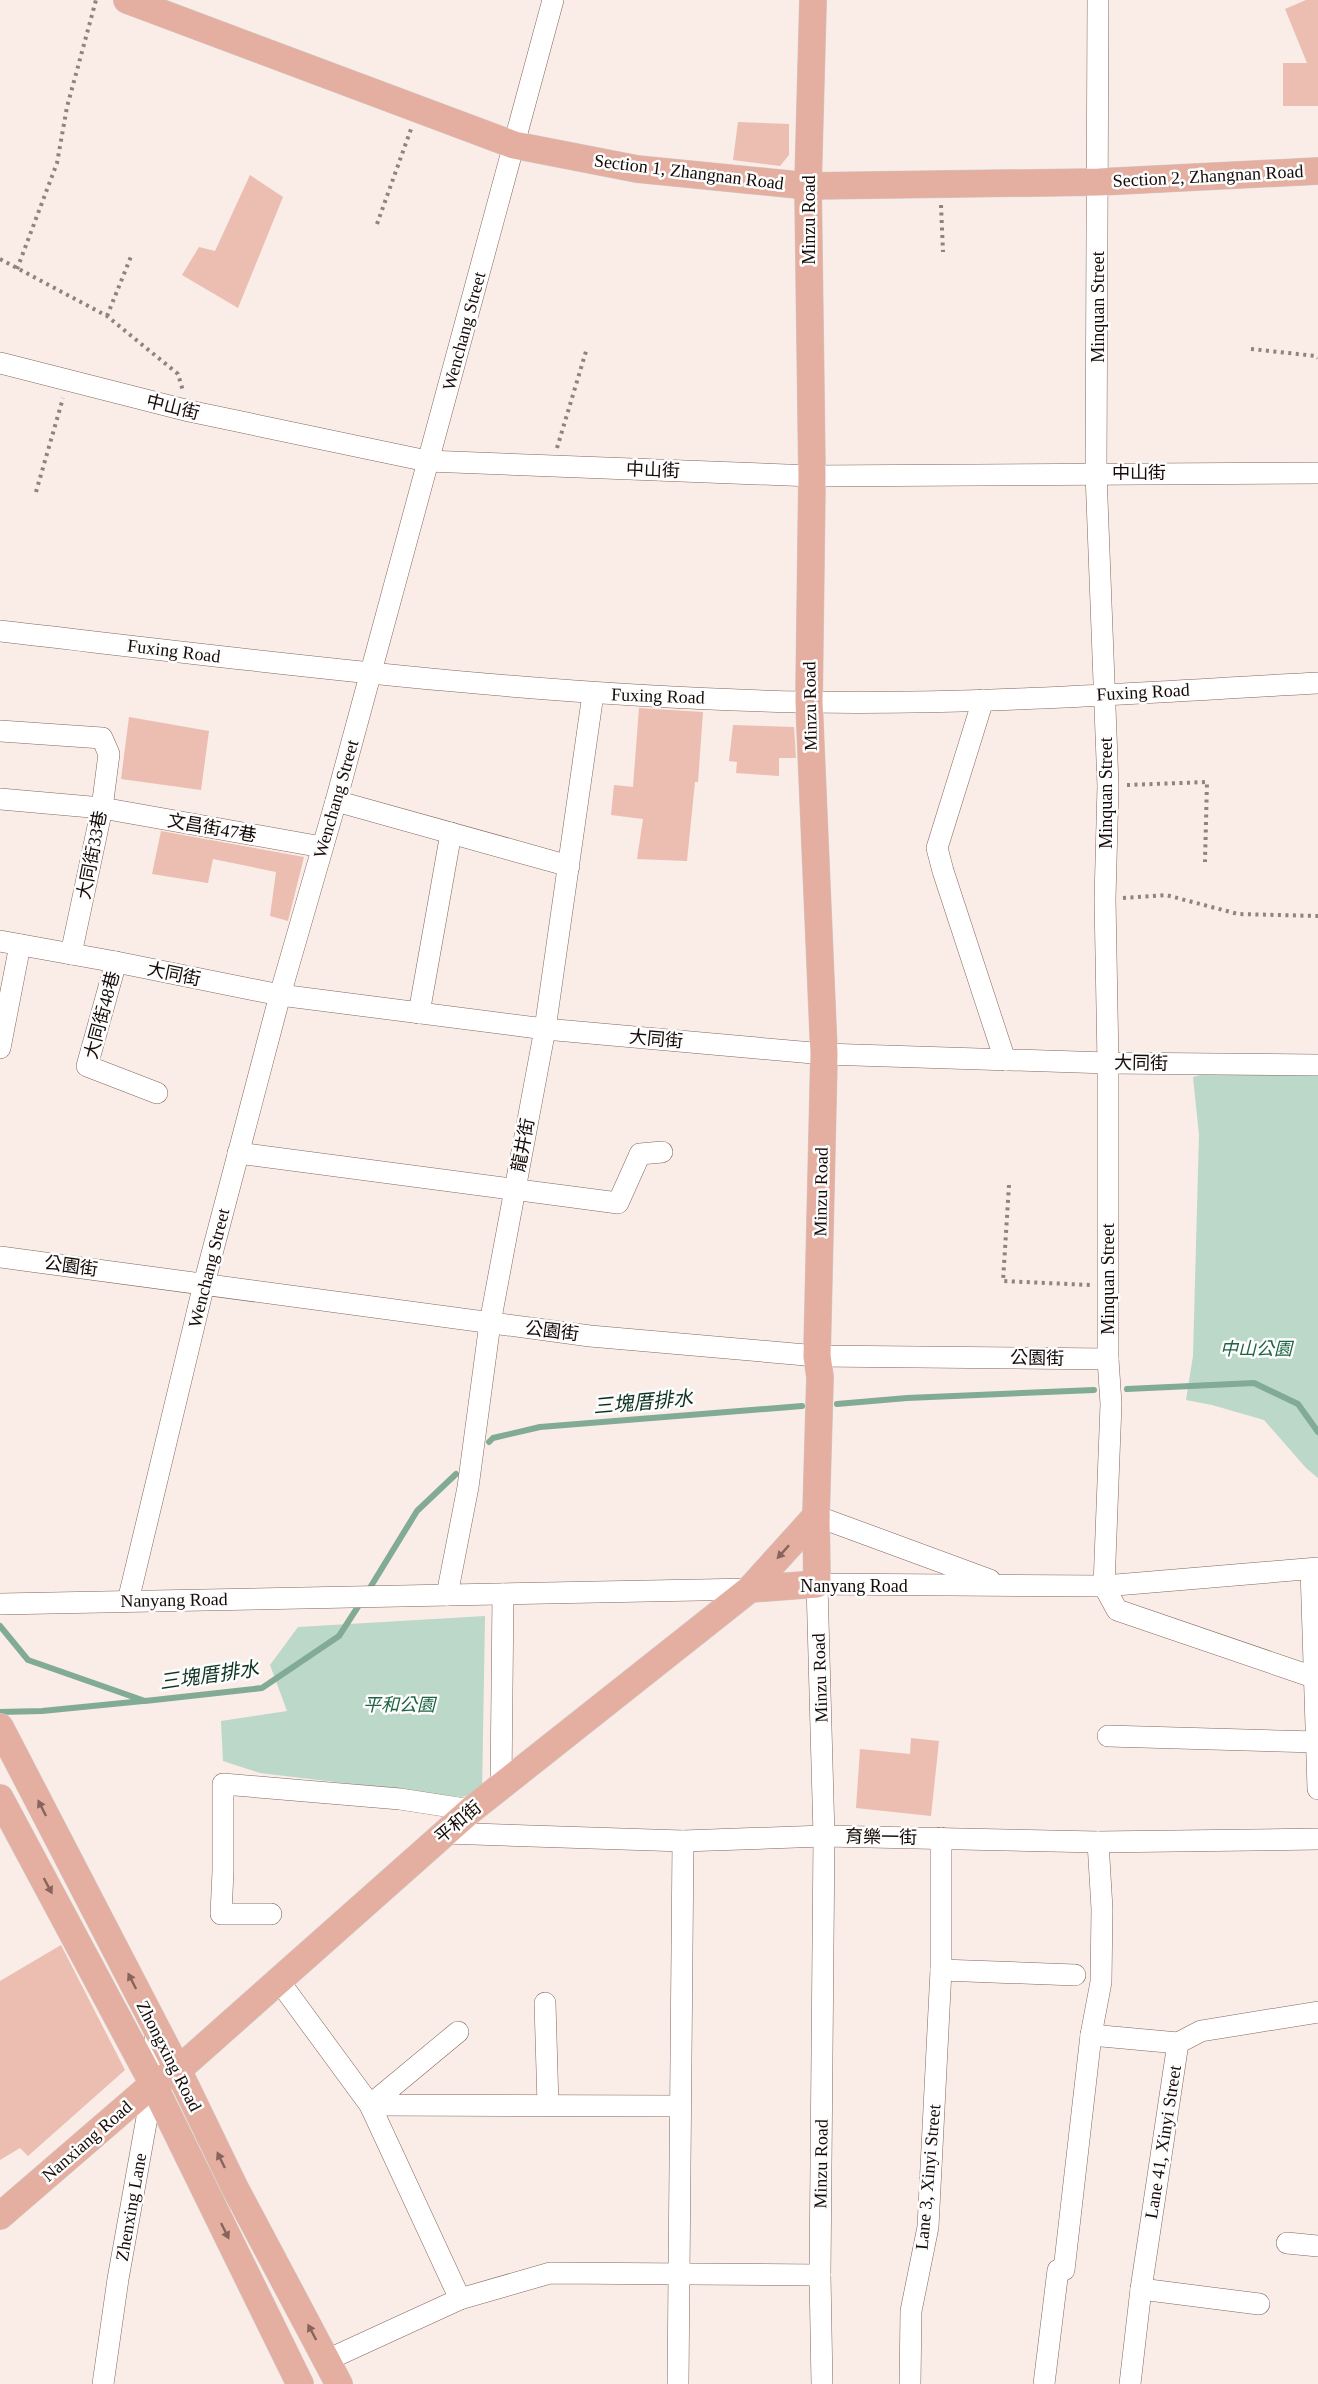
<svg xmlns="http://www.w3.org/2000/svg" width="1318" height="2384" font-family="'Times New Roman','Noto Sans TC',serif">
	<rect width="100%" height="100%" fill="#faece7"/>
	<g fill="#bbd8c8">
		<polygon points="1212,1072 1318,1073 1318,1478 1306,1468 1264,1420 1212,1405 1186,1400 1193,1356 1199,1135 1193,1077"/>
		<polygon points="485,1616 482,1793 461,1797 260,1773 223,1761 221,1721 287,1711 270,1665 298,1627"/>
	</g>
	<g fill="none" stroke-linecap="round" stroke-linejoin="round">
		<g stroke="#82ab95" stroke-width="6">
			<polyline points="1127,1389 1254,1383 1298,1404 1318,1432"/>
			<polyline points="837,1404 907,1398 1094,1390"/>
			<polyline points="489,1442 493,1438 540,1427 802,1406"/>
			<polyline points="368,1591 417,1511 456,1474"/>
			<polyline points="0,1626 28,1660 145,1701 262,1688 339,1636 361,1602"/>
			<polyline points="0,1712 42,1711 143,1701"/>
		</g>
	</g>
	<g fill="#ebbeb1">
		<polygon points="1306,0 1318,0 1318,106 1283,106 1283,63 1307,63 1285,9"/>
		<polygon points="738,122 789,124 789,155 780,166 733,160"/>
		<polygon points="250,175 283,197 238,308 182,275 199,247 215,251"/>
		<polygon points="639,708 703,712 698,782 695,782 687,861 637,859 643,819 611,815 614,785 633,787"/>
		<polygon points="129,717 209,731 201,790 121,779"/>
		<polygon points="733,725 794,727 796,758 779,758 779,776 736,773 737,762 729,761"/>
		<polygon points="161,831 304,857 288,921 270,916 276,872 213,859 208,883 152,874"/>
		<polygon points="911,1738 939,1741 931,1816 856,1808 860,1749 910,1754"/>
		<polygon points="61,1945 125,2070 28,2156 20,2148 0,2160 0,1981"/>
	</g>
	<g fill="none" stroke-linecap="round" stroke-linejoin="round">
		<defs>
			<g id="minor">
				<polyline points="1098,0 1096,473 1108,786 1105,899 1108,1063 1108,1359 1111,1404 1104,1586 1117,1610 1313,1677"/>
				<polyline points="0,363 189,411 427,461 812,476 1318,473"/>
				<path d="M0,631C268,662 537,697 807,702C977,705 1148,692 1318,683"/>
				<polyline points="983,700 937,848 943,871 1005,1060"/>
				<polyline points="0,731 102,738 109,754 102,808 71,954"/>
				<polyline points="0,799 102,808 322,847"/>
				<polyline points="336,801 569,866"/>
				<polyline points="0,941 116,962 280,995 545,1029 824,1054 1108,1063 1318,1065"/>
				<polyline points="116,962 87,1066 157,1093"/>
				<polyline points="419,1013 451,833"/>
				<polyline points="0,1048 20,945"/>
				<polyline points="238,1153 618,1203 640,1154 662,1152"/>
				<polyline points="0,1257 590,1336 817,1356 1108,1359"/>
				<polyline points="816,1516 990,1580"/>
				<polyline points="1311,1569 1318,1789"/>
				<polyline points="447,1595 468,1487 490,1323 545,1029 593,694"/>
				<polyline points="128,1601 204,1284 280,995 336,801 553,0"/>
				<polyline points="0,1604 750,1589"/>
				<polyline points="1108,1736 1316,1742"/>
				<polyline points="501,1786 503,1594"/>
				<polyline points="444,1833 683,1841 824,1836 1098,1842 1318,1839"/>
				<polyline points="271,1914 221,1914 223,1871 223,1784 400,1799 471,1810"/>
				<polyline points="941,1970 1075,1975"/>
				<polyline points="279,1981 370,2105 460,2299"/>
				<polyline points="545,2003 548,2105"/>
				<polyline points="458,2032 370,2105 680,2106"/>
				<polyline points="1091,2035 1101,1982 1102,1909 1098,1842"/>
				<polyline points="1287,2243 1318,2246"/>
				<polyline points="1141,2289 1259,2304"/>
				<polyline points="327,2360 460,2299 550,2273 820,2275"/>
				<polyline points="103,2384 118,2279 153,2084 156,2029"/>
				<polyline points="678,2384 683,1841"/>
				<polyline points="822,2384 820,2275 824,1836 817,1584 1104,1586 1318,1568"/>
				<polyline points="910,2384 911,2311 928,2227 941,1970 941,1838"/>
				<polyline points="1044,2384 1058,2270 1064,2270 1091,2035 1178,2043"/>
				<polyline points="1130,2384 1141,2289 1178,2043 1201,2031 1318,2012"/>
			</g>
			<g id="major">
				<polyline points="127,0 514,145 637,169 808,186 1099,182 1318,171"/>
				<polyline points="750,1589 817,1584 816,1516 820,1377 817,1356 824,1054 809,702 812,476 808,186 813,0"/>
				<polyline points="0,1727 178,2070 235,2188 339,2384"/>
				<polyline points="0,1798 153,2084 300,2384"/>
				<polyline points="0,2216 153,2084 178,2070 471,1810 750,1589 816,1516"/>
			</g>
		</defs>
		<use href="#minor" stroke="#85665d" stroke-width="22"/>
		<use href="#major" stroke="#d0cecd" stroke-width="28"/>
		<g stroke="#90837f" stroke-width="4" stroke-dasharray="3 4.5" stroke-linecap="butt">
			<polyline points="941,205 943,252"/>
			<polyline points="377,224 411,129"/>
			<polyline points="0,259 107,316 178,374 183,391"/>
			<polyline points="17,269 57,163 67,107 96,0"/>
			<polyline points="107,316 132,254"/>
			<polyline points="1251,349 1316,356 1318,358"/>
			<polyline points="557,448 587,348"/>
			<polyline points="36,492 63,398"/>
			<polyline points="1127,785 1207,782 1205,862"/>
			<polyline points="1123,898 1166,895 1238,914 1318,916"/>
			<polyline points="1009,1185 1003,1281 1090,1285"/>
		</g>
		<use href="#minor" stroke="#fff" stroke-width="21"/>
		<use href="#major" stroke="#e4afa0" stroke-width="27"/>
	</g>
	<defs><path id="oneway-solid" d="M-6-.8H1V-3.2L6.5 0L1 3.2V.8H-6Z" transform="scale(1.5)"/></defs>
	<g fill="#87655b">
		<use href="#oneway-solid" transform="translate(783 1552) rotate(132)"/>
		<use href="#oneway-solid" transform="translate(42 1808) rotate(-117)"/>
		<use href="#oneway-solid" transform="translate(48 1886) rotate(62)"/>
		<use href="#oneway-solid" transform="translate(132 1981) rotate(-117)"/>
		<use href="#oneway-solid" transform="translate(221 2160) rotate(-116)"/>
		<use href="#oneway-solid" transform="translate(225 2231) rotate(64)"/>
		<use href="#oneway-solid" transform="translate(312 2332) rotate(-118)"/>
	</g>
	<g text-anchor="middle" stroke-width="5" stroke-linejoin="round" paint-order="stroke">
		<g font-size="18" fill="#150a07" stroke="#fcfdfc">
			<text transform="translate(689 172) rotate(7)" y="6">Section 1, Zhangnan Road</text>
			<text transform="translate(1208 176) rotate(-3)" y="6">Section 2, Zhangnan Road</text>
			<text transform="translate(809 220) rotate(-90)" y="6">Minzu Road</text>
			<text transform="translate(1098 307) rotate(-90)" y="6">Minquan Street</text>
			<text transform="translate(464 331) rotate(-75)" y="6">Wenchang Street</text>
			<text transform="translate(173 407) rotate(14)" y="6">中山街</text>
			<text transform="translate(653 470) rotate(2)" y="6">中山街</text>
			<text x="1139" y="479">中山街</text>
			<text transform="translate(174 651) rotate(7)" y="6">Fuxing Road</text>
			<text transform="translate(1143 692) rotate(-3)" y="6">Fuxing Road</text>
			<text transform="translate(658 696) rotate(2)" y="6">Fuxing Road</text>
			<text transform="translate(810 706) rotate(-91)" y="6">Minzu Road</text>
			<text transform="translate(1106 793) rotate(-90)" y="6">Minquan Street</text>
			<text transform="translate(336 799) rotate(-74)" y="6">Wenchang Street</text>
			<text transform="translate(212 828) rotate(10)" y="6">文昌街47巷</text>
			<text transform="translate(92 855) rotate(-79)" y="6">大同街33巷</text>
			<text transform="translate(174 974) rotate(12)" y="6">大同街</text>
			<text transform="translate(102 1015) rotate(-75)" y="6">大同街48巷</text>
			<text transform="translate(656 1039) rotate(5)" y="6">大同街</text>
			<text transform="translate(1141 1063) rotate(1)" y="6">大同街</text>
			<text transform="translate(523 1145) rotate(-79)" y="6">龍井街</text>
			<text transform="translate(821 1192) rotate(-89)" y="6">Minzu Road</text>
			<text transform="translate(71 1266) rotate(8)" y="6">公園街</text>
			<text transform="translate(209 1268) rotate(-76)" y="6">Wenchang Street</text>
			<text transform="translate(1108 1279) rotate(-90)" y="6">Minquan Street</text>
			<text transform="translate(552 1331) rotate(7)" y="6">公園街</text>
			<text transform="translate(1037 1358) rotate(1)" y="6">公園街</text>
			<text x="854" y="1592">Nanyang Road</text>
			<text transform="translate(174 1600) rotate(-1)" y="6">Nanyang Road</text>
			<text transform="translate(820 1678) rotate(-92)" y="6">Minzu Road</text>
			<text transform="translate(458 1822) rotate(-40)" y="6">平和街</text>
			<text transform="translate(881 1837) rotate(1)" y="6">育樂一街</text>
			<text transform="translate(169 2056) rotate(63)" y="6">Zhongxing Road</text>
			<text transform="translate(87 2141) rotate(-41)" y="6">Nanxiang Road</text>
			<text transform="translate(1163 2142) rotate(-81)" y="6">Lane 41, Xinyi Street</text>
			<text transform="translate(821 2164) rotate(-89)" y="6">Minzu Road</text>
			<text transform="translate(928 2177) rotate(-85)" y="6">Lane 3, Xinyi Street</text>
			<text transform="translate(131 2207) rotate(-80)" y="6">Zhenxing Lane</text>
		</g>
		<g font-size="18" font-style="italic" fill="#1e6345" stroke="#fcfdfc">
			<text x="1256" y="1355">中山公園</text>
			<text x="399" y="1711">平和公園</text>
		</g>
		<g font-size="20" font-style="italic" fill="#0e3222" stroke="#fcfdfc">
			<text transform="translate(643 1402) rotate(-5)" y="7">三塊厝排水</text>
			<text transform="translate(209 1675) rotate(-8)" y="7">三塊厝排水</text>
		</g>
	</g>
</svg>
